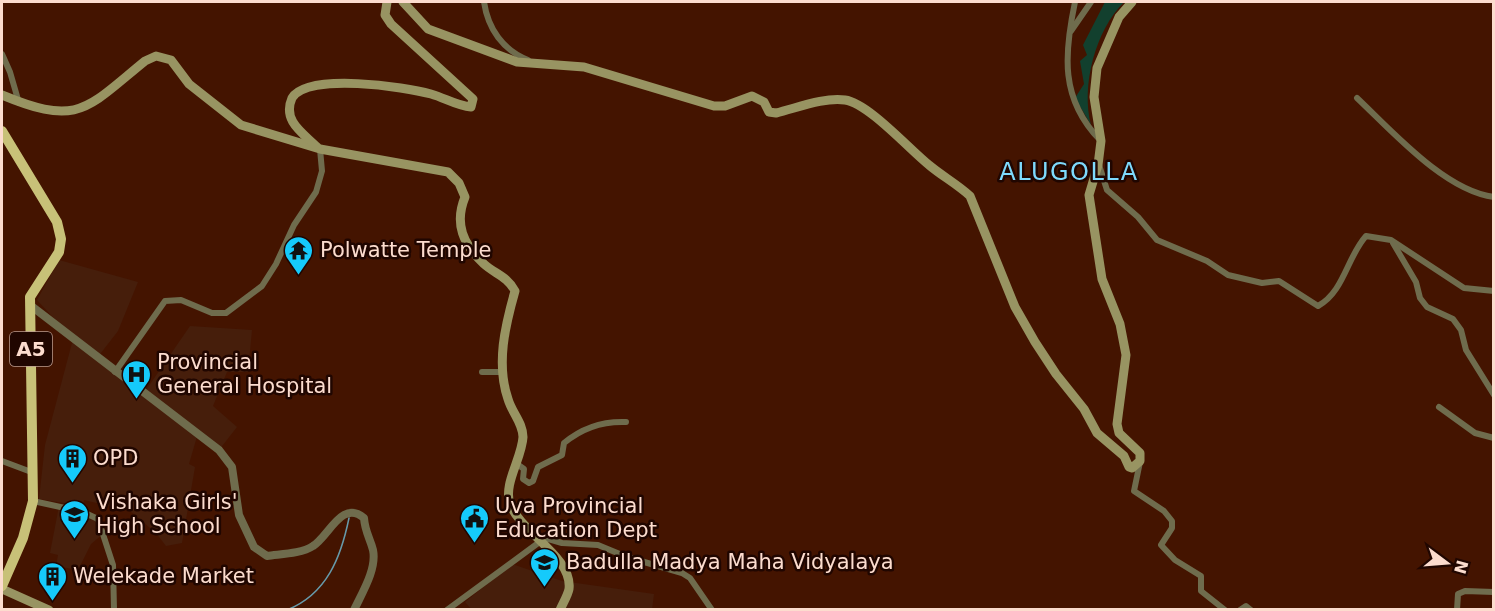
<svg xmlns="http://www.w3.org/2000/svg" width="1495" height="611" font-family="'DejaVu Sans',sans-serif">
	<rect width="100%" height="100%" fill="#441400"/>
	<g fill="#461e0b">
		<polygon points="59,260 138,282 118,331 97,358 144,393 190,326 252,330 248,372 227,372 213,406 237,427 219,450 198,433 189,464 195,467 182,543 166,546 156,533 130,511 84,500 83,506 39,499 45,445 73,339 37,300"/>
		<polygon points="59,506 92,515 103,534 91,544 78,570 56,566 58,555 50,553"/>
		<polygon points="512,564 562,581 654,594 652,610 472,610 465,602"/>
	</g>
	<path fill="#12402e" d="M1105,2H1124C1095,31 1081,86 1091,125L1075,98L1084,84L1080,61L1087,55L1083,45Z"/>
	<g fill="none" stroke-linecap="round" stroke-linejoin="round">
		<g stroke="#679aaa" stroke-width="1.5">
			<polyline points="238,610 246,610"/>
			<path d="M287,610C327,594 341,557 349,518"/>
		</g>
		<g stroke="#6f6c4d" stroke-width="6">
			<path d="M484,2C488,29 503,50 528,60"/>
			<path d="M1075,2C1064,54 1060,99 1100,140"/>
			<polyline points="1071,31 1091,2"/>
			<polyline points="2,54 10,72 19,103"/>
			<path d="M1357,98C1392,131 1445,191 1494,197"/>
			<path d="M1099,165L1107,190L1138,217L1157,240L1207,261L1228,275L1262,283L1279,281L1318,306C1344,292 1347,257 1366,236L1391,240L1464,288L1494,291"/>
			<polyline points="1393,243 1416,282 1420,298 1427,307 1453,319 1461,330 1466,350 1494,395"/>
			<polyline points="115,372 165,301 181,300 212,313 226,313 262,286 276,264 294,225 316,192 322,171 320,149"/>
			<polyline points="482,372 504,372"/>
			<polyline points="1439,407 1475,433 1494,438"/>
			<polyline points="2,461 34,473"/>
			<polyline points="1140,462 1134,491 1164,511 1172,521 1172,528 1161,545 1175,560 1201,576 1201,591 1225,610"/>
			<path d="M517,464L524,469L523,479L529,483L533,481L538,467L562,455L564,443C582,428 602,421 626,422"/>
			<polyline points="33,501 83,512 98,519 113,565 114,610"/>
			<polyline points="447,610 545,538 562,543 598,545 627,557 682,573 690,578 712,610"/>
			<polyline points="1240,610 1246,606 1251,610"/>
			<polyline points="1457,610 1458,594 1465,591 1494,592"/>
		</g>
		<path stroke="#6f6c4d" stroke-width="8" d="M30,305L219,450L232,467L239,515L254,547L267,556C280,554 301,554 313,546C329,536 342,499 364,518C365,532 370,538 373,550C377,569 362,593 354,610"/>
		<g stroke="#989462" stroke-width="9">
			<path d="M403,2L428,29L517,62L584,67L714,106H725L752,96L764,102L769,112L776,113C797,108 824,97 845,100C868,103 909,149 929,165C942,176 957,184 970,196L1015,307L1035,342L1056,374L1084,409L1097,433L1124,456L1129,467L1132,468L1140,461V453L1119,433L1117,424L1126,355L1120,324L1102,279L1089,195L1098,165L1101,141L1094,97L1097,68L1119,17L1132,2"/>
			<path d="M2,95C79,127 86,109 145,61L156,56L171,60L189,84L241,125L320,149L448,172L459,183L465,197C454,224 463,244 484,264C495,274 507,276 515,291C505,326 496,364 508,399C512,413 523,423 523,437C522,458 503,484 510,504C521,533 573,557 569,589C568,595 563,603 560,610"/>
			<path d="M317,147C303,133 282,121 292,98C308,72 405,87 431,94C445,98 457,106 471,107L473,99L391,24L385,15L387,2"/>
			<polyline points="2,589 49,610"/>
		</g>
		<polyline stroke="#c8c178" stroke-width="10" points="2,131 57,222 61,239 59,252 30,297 33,501 23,538 2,586"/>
	</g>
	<defs>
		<symbol id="temple-pin" viewBox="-11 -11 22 30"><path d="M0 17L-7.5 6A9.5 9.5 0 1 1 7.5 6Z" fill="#15cafb" stroke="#200600"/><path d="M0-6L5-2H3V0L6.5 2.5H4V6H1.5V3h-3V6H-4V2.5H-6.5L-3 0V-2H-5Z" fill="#111"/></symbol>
		<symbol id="hospital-pin" viewBox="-11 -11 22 30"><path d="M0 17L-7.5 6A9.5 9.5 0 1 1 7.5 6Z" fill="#15cafb" stroke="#200600"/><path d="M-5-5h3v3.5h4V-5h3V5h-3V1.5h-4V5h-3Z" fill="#111"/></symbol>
		<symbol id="building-pin" viewBox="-11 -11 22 30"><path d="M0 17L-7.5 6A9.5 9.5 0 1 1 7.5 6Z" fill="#15cafb" stroke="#200600"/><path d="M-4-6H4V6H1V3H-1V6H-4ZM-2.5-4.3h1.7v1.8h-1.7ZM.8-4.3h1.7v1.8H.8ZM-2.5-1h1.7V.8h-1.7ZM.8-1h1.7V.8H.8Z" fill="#111"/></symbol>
		<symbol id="school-pin" viewBox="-11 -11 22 30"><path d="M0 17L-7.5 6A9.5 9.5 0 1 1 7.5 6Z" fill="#15cafb" stroke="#200600"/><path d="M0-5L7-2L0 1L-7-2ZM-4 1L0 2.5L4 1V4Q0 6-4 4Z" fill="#111"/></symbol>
		<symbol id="civic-pin" viewBox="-11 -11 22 30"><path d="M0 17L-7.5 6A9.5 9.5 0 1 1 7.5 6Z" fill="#15cafb" stroke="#200600"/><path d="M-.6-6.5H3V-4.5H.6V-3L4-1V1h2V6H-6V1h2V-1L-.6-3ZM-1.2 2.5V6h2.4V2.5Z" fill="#111"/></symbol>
	</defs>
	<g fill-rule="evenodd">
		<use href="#temple-pin" x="282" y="234" width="33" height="45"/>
		<use href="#hospital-pin" x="120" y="358" width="33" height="45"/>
		<use href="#building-pin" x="56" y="442" width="33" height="45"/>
		<use href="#school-pin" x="58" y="498" width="33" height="45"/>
		<use href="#civic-pin" x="458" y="502" width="33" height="45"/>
		<use href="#school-pin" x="528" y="546" width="33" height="45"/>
		<use href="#building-pin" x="36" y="560" width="33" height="45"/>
	</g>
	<g text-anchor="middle" stroke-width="5" stroke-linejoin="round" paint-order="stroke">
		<rect fill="#200600" stroke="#ba9c90" stroke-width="1.5" x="10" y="332" width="42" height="34" rx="4.5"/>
		<g font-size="20" font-weight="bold" fill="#fcdcce">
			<text x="31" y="356">A5</text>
		</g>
		<g font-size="21" fill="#fcdcce" stroke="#200600" text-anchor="start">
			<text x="320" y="257">Polwatte Temple</text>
			<text x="157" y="369">Provincial<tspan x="157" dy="24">General Hospital</tspan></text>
			<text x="93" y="465">OPD</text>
			<text x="96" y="509">Vishaka Girls'<tspan x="96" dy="24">High School</tspan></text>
			<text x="495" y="513">Uva Provincial<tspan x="495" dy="24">Education Dept</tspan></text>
			<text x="566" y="569">Badulla Madya Maha Vidyalaya</text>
			<text x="73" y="583">Welekade Market</text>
		</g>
		<g font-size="24" letter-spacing="1.5" fill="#7edafc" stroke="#200600">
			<text x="1069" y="180">ALUGOLLA</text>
		</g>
	</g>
	<rect width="1495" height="611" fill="none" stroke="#fcdcce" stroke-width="6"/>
	<g transform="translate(1447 563) rotate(106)" stroke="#200600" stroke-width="4.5" paint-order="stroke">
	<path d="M0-4.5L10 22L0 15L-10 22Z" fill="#fcdcce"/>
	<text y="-9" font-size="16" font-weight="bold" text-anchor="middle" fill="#fcdcce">N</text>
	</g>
</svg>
